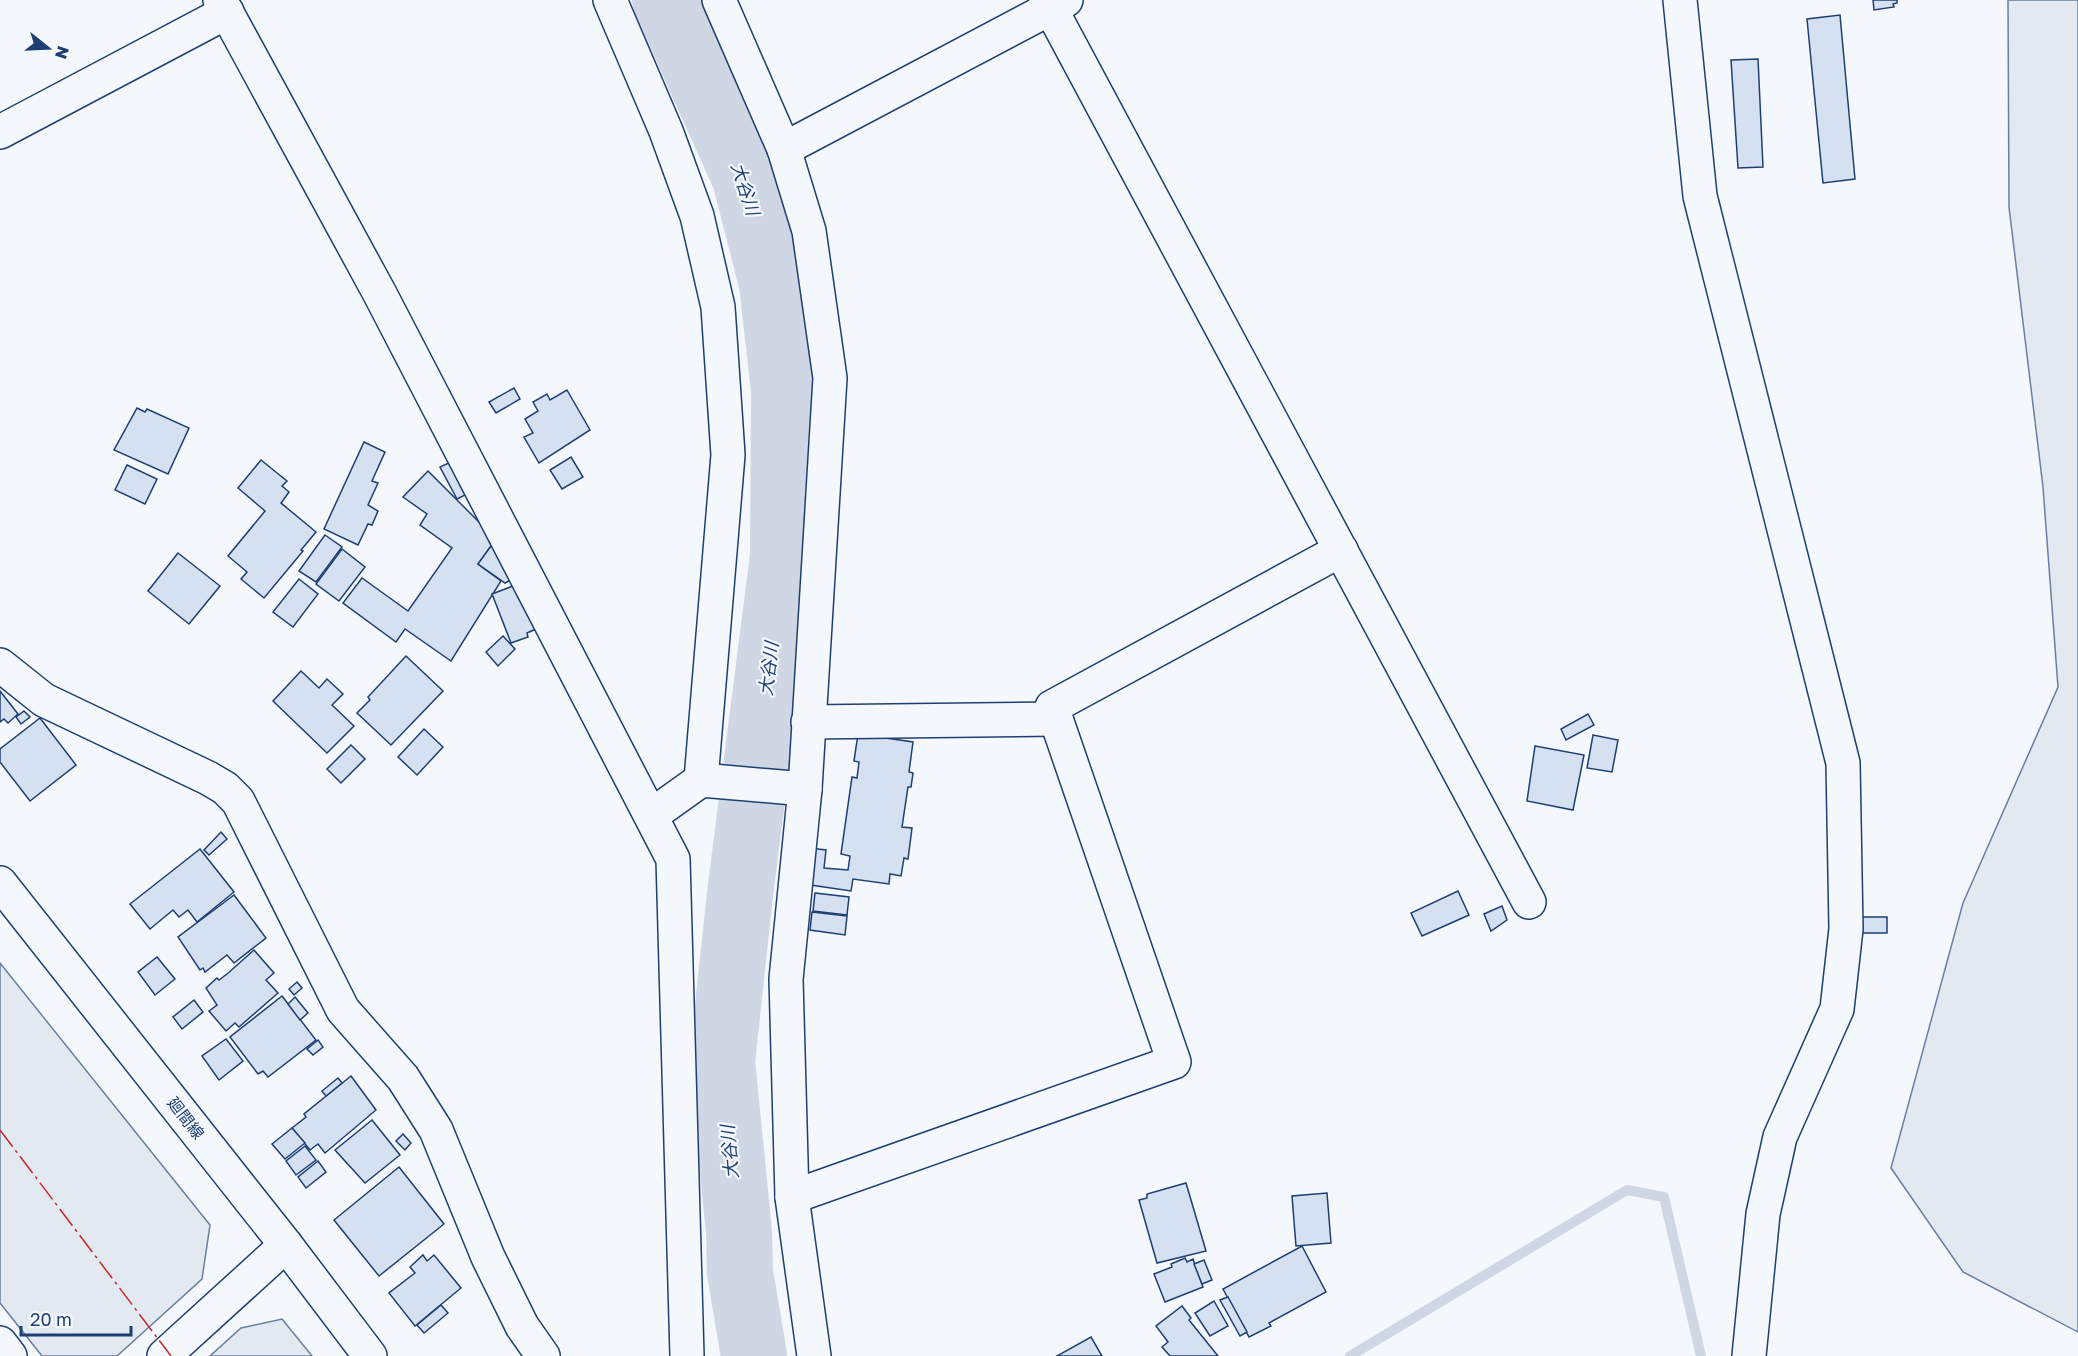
<svg xmlns="http://www.w3.org/2000/svg" width="2078" height="1356" font-family="'Golos Text','Noto Sans JP',sans-serif">
	<rect width="100%" height="100%" fill="#f4f7fb"/>
	<g fill="#e3e9f0" stroke="#687fa3" stroke-width="1.5">
		<polygon points="2008,0 2078,0 2078,1332 1963,1272 1891,1168 1963,903 2058,687 2043,487 2009,207"/>
		<polygon points="0,963 210,1225 202,1279 117,1356 42,1356 0,1303"/>
		<polygon points="282,1319 312,1356 210,1356 241,1328"/>
	</g>
	<g fill="none" stroke-linecap="round" stroke-linejoin="round">
		<polyline stroke="#cfd7e4" stroke-width="10" points="1350,1356 1627,1190 1664,1197 1701,1356"/>
		<polyline stroke="#cfd7e4" stroke-width="66" points="665,0 745,178 772,284 784,390 783,556 740,894 722,1062 739,1232 740,1272 754,1356"/>
	</g>
	<g fill="#d5e0f0" stroke="#1d3f73" stroke-width="1.5">
		<polygon points="1873,0 1897,0 1897,3 1893,4 1894,7 1874,10"/>
		<polygon points="1840,15 1855,179 1823,183 1807,19"/>
		<polygon points="1758,59 1763,167 1738,168 1731,60"/>
		<polygon points="514,388 520,399 496,413 489,402"/>
		<polygon points="567,390 590,430 539,463 524,437 533,433 525,419 538,411 533,402 547,394 550,400"/>
		<polygon points="137,408 145,412 147,409 189,428 168,474 114,450"/>
		<polygon points="364,442 385,452 372,481 378,483 368,505 378,511 372,525 368,524 358,545 324,529"/>
		<polygon points="571,457 583,477 562,489 550,470"/>
		<polygon points="261,460 287,481 282,486 289,492 281,503 316,532 301,550 303,551 264,598 241,579 247,572 228,556 265,511 238,488"/>
		<polygon points="455,460 471,492 457,499 440,467"/>
		<polygon points="127,465 157,479 145,504 115,490"/>
		<polygon points="428,471 496,539 478,564 501,581 451,661 405,629 396,642 343,603 362,578 408,611 452,548 420,525 427,514 403,497"/>
		<polygon points="325,535 342,547 316,582 299,571"/>
		<polygon points="496,539 516,577 505,583 478,564"/>
		<polygon points="342,549 365,567 339,601 316,584"/>
		<polygon points="178,553 220,586 189,624 148,591"/>
		<polygon points="299,579 318,594 293,627 273,612"/>
		<polygon points="518,584 536,629 527,633 528,637 511,643 492,594"/>
		<polygon points="503,636 515,649 498,666 486,652"/>
		<polygon points="406,656 443,691 391,745 357,713 370,700 368,697"/>
		<polygon points="301,671 319,688 327,679 343,694 332,705 354,726 327,753 273,701"/>
		<polygon points="0,691 18,714 8,723 4,719 0,722"/>
		<polygon points="24,711 30,717 21,724 16,717"/>
		<polygon points="1588,714 1594,725 1566,740 1561,729"/>
		<polygon points="40,718 76,765 30,801 0,762 0,749"/>
		<polygon points="424,729 443,747 417,775 398,757"/>
		<polygon points="858,734 913,742 909,772 913,773 911,787 908,787 902,827 912,828 908,859 904,858 901,876 890,874 889,884 853,879 851,891 804,884 810,848 826,850 824,868 848,870 850,856 841,854 852,777 857,778 859,762 854,761"/>
		<polygon points="1593,735 1618,740 1612,772 1587,768"/>
		<polygon points="351,745 365,759 341,783 327,769"/>
		<polygon points="1535,746 1584,755 1573,810 1527,801"/>
		<polygon points="221,832 227,839 209,855 204,850"/>
		<polygon points="200,849 234,892 197,922 188,910 179,917 173,910 150,929 130,904"/>
		<polygon points="1458,891 1469,915 1422,936 1411,913"/>
		<polygon points="815,893 849,897 847,915 813,911"/>
		<polygon points="234,895 266,938 234,963 227,955 205,972 203,968 200,970 178,937"/>
		<polygon points="1502,906 1507,920 1491,931 1484,914"/>
		<polygon points="812,912 847,916 845,935 810,930"/>
		<polygon points="1861,917 1887,917 1887,933 1860,933"/>
		<polygon points="254,950 274,973 266,980 278,993 239,1027 235,1023 226,1031 209,1011 217,1005 206,988 217,978 219,980 227,974"/>
		<polygon points="157,957 175,979 155,995 138,972"/>
		<polygon points="297,982 302,988 294,995 289,989"/>
		<polygon points="282,996 316,1040 268,1077 263,1071 258,1074 230,1037"/>
		<polygon points="295,997 308,1013 300,1020 288,1004"/>
		<polygon points="194,1000 203,1012 182,1029 173,1017"/>
		<polygon points="226,1039 243,1061 219,1080 202,1056"/>
		<polygon points="318,1040 323,1047 313,1055 307,1049"/>
		<polygon points="351,1076 376,1110 325,1153 318,1144 310,1150 292,1128 306,1117 304,1114"/>
		<polygon points="338,1078 342,1083 326,1096 322,1091"/>
		<polygon points="372,1120 400,1155 365,1183 335,1150"/>
		<polygon points="292,1128 305,1143 285,1159 272,1144"/>
		<polygon points="403,1134 411,1143 405,1150 396,1141"/>
		<polygon points="305,1146 316,1160 296,1175 286,1161"/>
		<polygon points="318,1161 326,1172 306,1188 298,1177"/>
		<polygon points="399,1167 444,1224 379,1276 334,1220"/>
		<polygon points="1186,1183 1206,1251 1157,1263 1139,1200 1147,1198 1147,1194"/>
		<polygon points="1327,1193 1331,1243 1296,1246 1292,1196"/>
		<polygon points="1302,1246 1326,1292 1269,1323 1271,1326 1249,1337 1223,1289"/>
		<polygon points="423,1255 427,1261 434,1255 461,1288 415,1326 389,1293 415,1273 410,1267"/>
		<polygon points="1185,1258 1187,1262 1193,1259 1203,1287 1165,1302 1154,1274 1172,1267 1171,1264"/>
		<polygon points="1204,1260 1212,1280 1202,1284 1194,1264"/>
		<polygon points="1228,1297 1247,1332 1240,1336 1220,1300"/>
		<polygon points="1214,1301 1228,1326 1210,1336 1195,1313"/>
		<polygon points="441,1305 448,1313 424,1333 417,1325"/>
		<polygon points="1182,1306 1191,1318 1189,1320 1218,1356 1170,1356 1162,1347 1168,1342 1156,1326"/>
		<polygon points="1091,1337 1102,1356 1057,1356"/>
	</g>
	<g fill="none" stroke-linecap="round" stroke-linejoin="round">
		<defs>
			<g id="minor">
				<polyline points="220,0 380,294 673,859 687,1356"/>
				<polyline points="610,0 666,131 697,216 718,307 728,455 701,780"/>
				<polyline points="719,0 784,149 809,231 830,378 805,789 786,979 792,1197 814,1356"/>
				<polyline points="1046,0 1529,902"/>
				<polyline points="1680,0 1700,196 1843,763 1846,929 1837,1009 1780,1137 1763,1214 1749,1356"/>
				<polyline points="0,132 227,12"/>
				<polyline points="784,149 1066,0"/>
				<polyline points="0,665 44,700 208,778 225,788 238,801 343,1010 403,1078 436,1130 488,1257 522,1326 543,1356"/>
				<polyline points="808,722 1056,719"/>
				<polyline points="652,815 701,780 805,789"/>
				<polyline points="0,883 286,1245 370,1356"/>
				<polyline points="792,1197 1174,1062 1052,707 1341,550"/>
				<polyline points="0,1343 10,1356"/>
				<polyline points="164,1356 286,1245"/>
			</g>
		</defs>
		<use href="#minor" stroke="#1d3f73" stroke-width="36"/>
		<use href="#minor" stroke="#f4f7fb" stroke-width="33"/>
		<polyline stroke="#c62828" stroke-width="1.5" stroke-dasharray="21 4.5 3 4.5" stroke-linecap="butt" points="0,1130 171,1356"/>
	</g>
	<g text-anchor="middle" stroke-width="4.5" stroke-linejoin="round" paint-order="stroke">
		<g font-size="16" fill="#1d3f73" stroke="#f4f7fb">
			<text transform="translate(186 1118) rotate(52)" y="6">廻間線</text>
		</g>
		<g font-size="18" font-style="italic" fill="#1d3f73" stroke="#f4f7fb">
			<text transform="translate(745 189) rotate(72)" y="6">大谷川</text>
			<text transform="translate(769 669) rotate(-83)" y="6">大谷川</text>
			<text transform="translate(730 1152) rotate(-95)" y="6">大谷川</text>
		</g>
	</g>
	<g transform="translate(48 48) rotate(108)" stroke="#f4f7fb" stroke-width="4.5" paint-order="stroke">
	<path d="M0-4.5L10 22L0 15L-10 22Z" fill="#1d3f73"/>
	<text y="-9" font-size="16" font-weight="bold" text-anchor="middle" fill="#1d3f73">N</text>
	</g>
	<path d="M21 1326v9h110v-9" fill="none" stroke="#1d3f73" stroke-width="3"/>
	<text x="30" y="1326" font-size="18" fill="#1d3f73" stroke="#f4f7fb" stroke-width="4.5" paint-order="stroke">20 m</text>
</svg>
